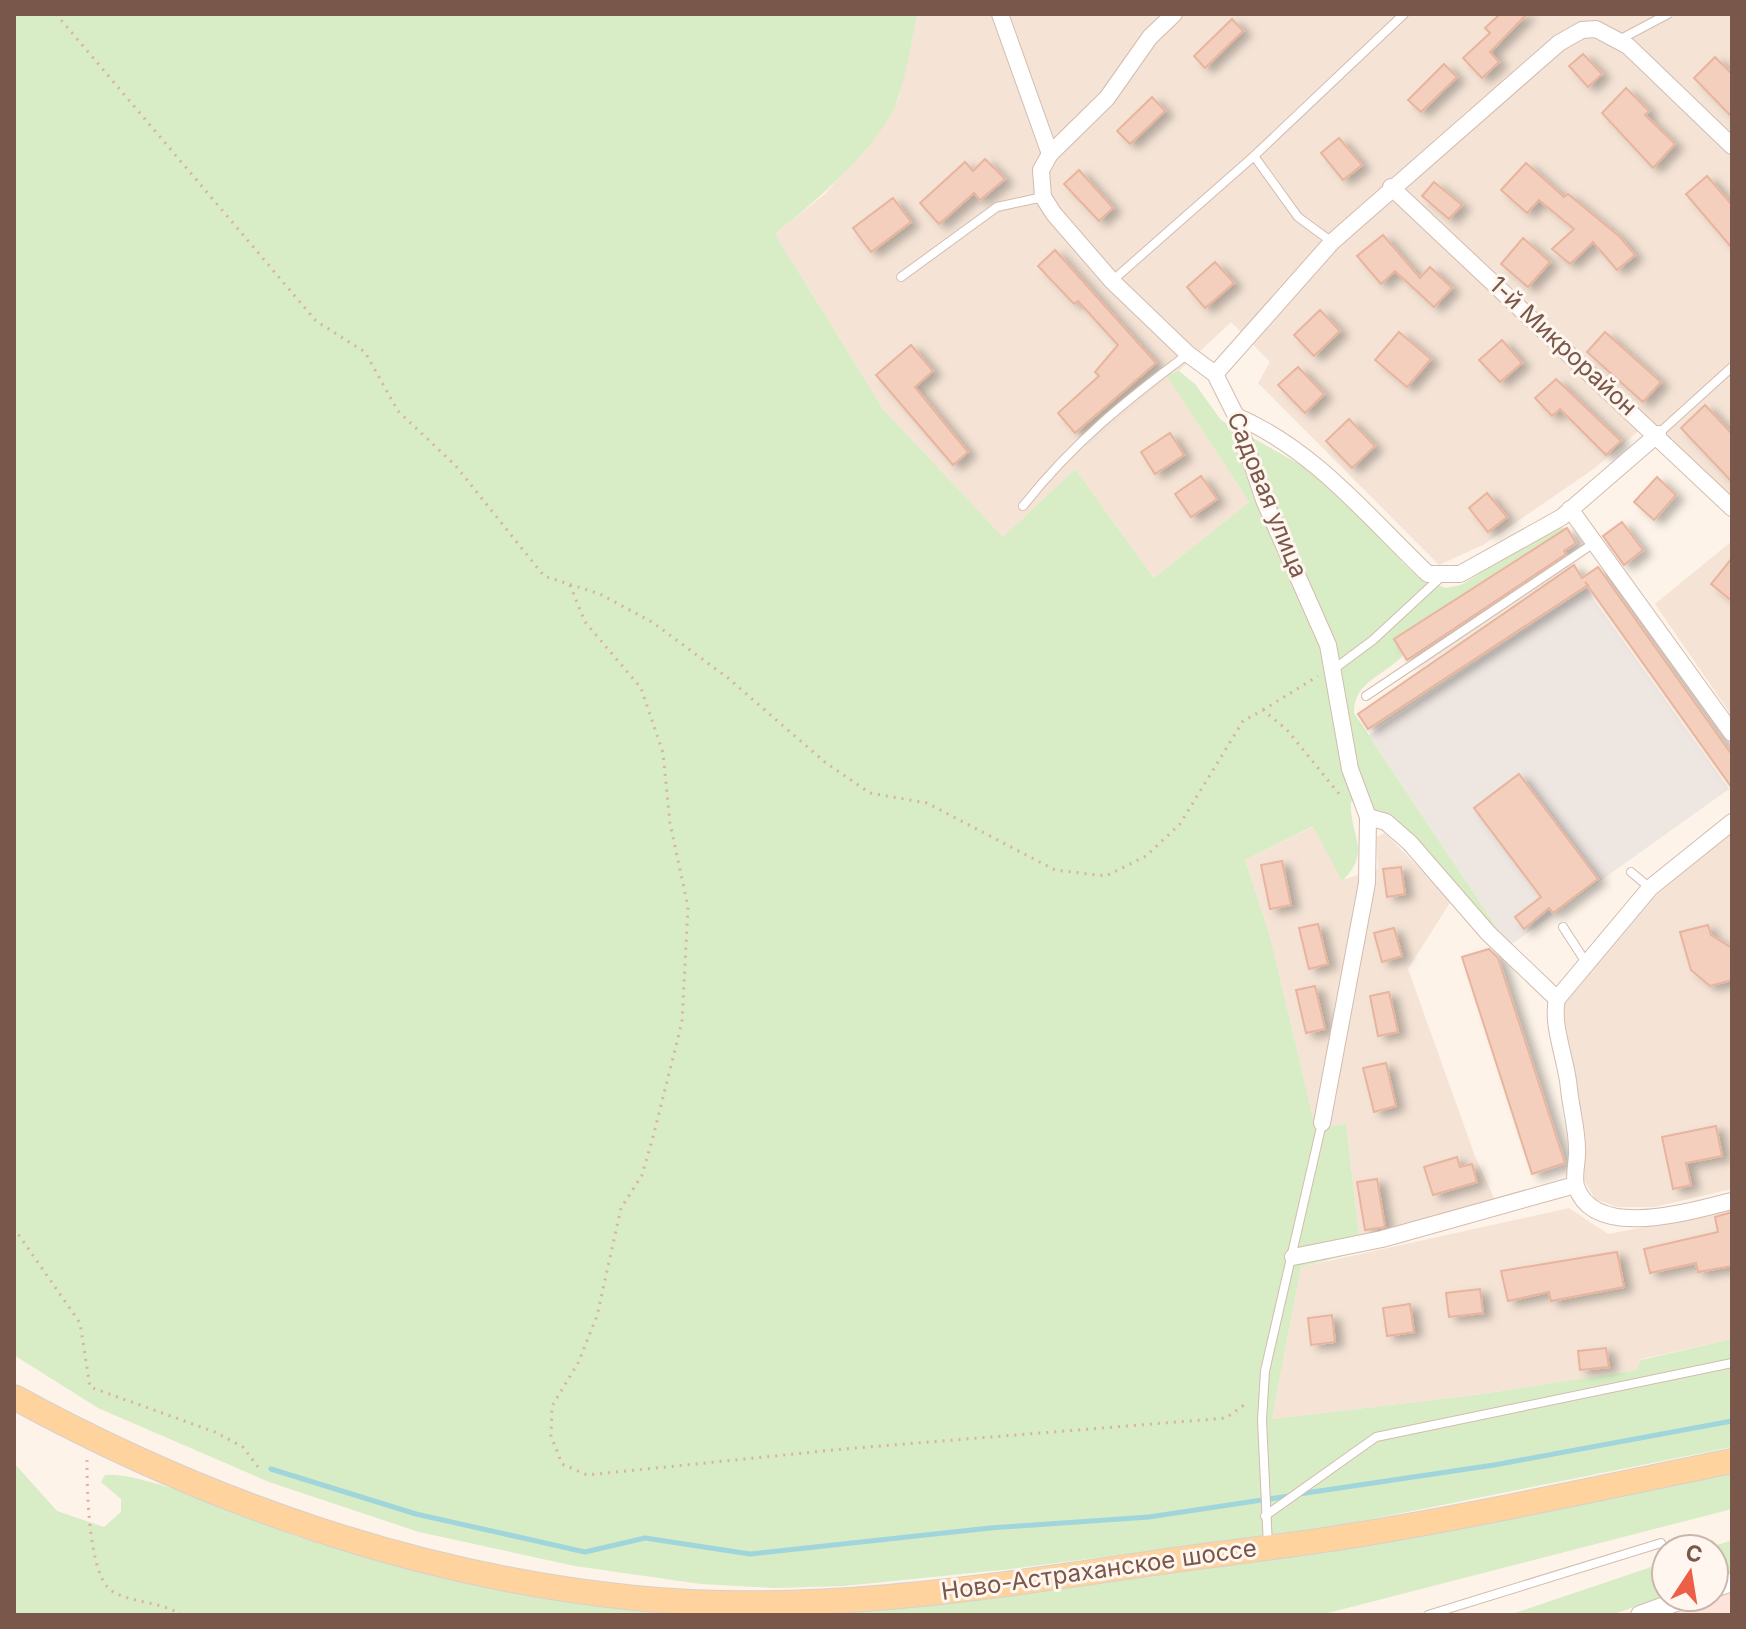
<svg xmlns="http://www.w3.org/2000/svg" width="1746" height="1629" font-family="Inter,sans-serif">
	<defs>
		<filter id="shadow"><feDropShadow dx="8" dy="4.5" stdDeviation="4" flood-color="#0004"/></filter>
	</defs>
	<rect width="100%" height="100%" fill="#fdf3e8"/>
	<g fill="#f5e4d6">
		<polygon points="918,14 1732,14 1732,497 1650,421 1595,468 1483,545 1439,565 1258,383 1270,362 1231,322 1179,371 1168,377 1249,502 1154,578 1075,469 1003,537 883,409 775,234 825,194 871,141 898,100"/>
		<polygon points="1732,541 1732,716 1655,604"/>
		<polygon points="1314,826 1342,880 1378,869 1376,837 1385,833 1451,901 1408,969 1475,1156 1495,1200 1379,1236 1359,1235 1346,1123 1316,1130 1270,936 1245,860"/>
		<polygon points="1732,831 1732,1189 1654,1207 1617,1207 1595,1199 1584,1180 1584,1146 1560,1011 1566,996 1653,898"/>
		<polygon points="1569,1208 1608,1234 1732,1210 1732,1339 1642,1359 1638,1370 1475,1395 1272,1419 1301,1267"/>
	</g>
	<polygon fill="#fee3db" points="1732,1592 1732,1615 1668,1615"/>
	<polygon fill="#eee6e1" points="1586,589 1729,789 1509,946 1369,735"/>
	<g fill="#d8ecc5">
		<path d="M14,14H918C911,41 907,72 898,98C883,144 813,204 775,234L883,409L1003,537L1075,469L1154,578L1249,502L1167,376L1179,371L1195,384L1221,420L1315,473L1372,523L1402,562L1421,579L1446,588L1461,585L1555,527L1567,528L1395,639L1404,654C1387,675 1353,681 1354,713L1509,946L1391,818L1351,801C1349,836 1373,851 1342,881L1313,826L1245,860L1270,936L1316,1130L1346,1123L1359,1235L1358,1252L1301,1267L1272,1419L1475,1395L1637,1370L1641,1360L1732,1339V1447L1327,1528L1011,1569L844,1586L774,1588L701,1584L575,1566L419,1532L269,1482L98,1408L14,1355Z"/>
		<path d="M14,1463L57,1511L104,1527L121,1512V1499L101,1482L105,1475C147,1471 257,1523 301,1538C336,1549 372,1559 407,1568C517,1598 629,1610 743,1615H14Z"/>
		<polygon points="1732,1470 1732,1509 1320,1615 784,1615 851,1610"/>
		<polygon points="1732,1540 1732,1573 1714,1579 1714,1549 1705,1549"/>
		<polygon points="1666,1562 1666,1596 1611,1615 1509,1615"/>
	</g>
	<g fill="none" stroke-linecap="round" stroke-linejoin="round">
		<g stroke="#a0d6db" stroke-width="5">
			<polyline points="271,1469 416,1514 585,1552 645,1538 750,1554 990,1528 1149,1517 1289,1496"/>
			<polyline points="1299,1494 1494,1465 1732,1421"/>
		</g>
	</g>
	<g fill="#f4cfbe" stroke="#e8b49d" stroke-width="2" filter="url(#shadow)">
		<polygon points="1500,14 1527,14 1490,52 1499,62 1482,78 1463,58 1490,33 1485,28"/>
		<polygon points="1232,19 1243,31 1205,68 1194,56"/>
		<polygon points="1583,54 1602,74 1588,87 1569,66"/>
		<polygon points="1715,57 1732,74 1732,117 1694,78"/>
		<polygon points="1444,64 1457,77 1421,112 1408,100"/>
		<polygon points="1626,88 1649,111 1645,115 1675,144 1653,168 1602,113"/>
		<polygon points="1152,97 1165,111 1130,144 1117,131"/>
		<polygon points="1339,138 1362,165 1343,180 1321,153"/>
		<polygon points="985,159 1005,179 980,200 974,193 939,224 920,203 965,162 973,171"/>
		<polygon points="1526,163 1564,197 1568,194 1620,237 1635,255 1617,270 1593,242 1570,264 1552,249 1574,229 1539,200 1527,213 1501,190"/>
		<polygon points="1079,170 1113,208 1099,221 1064,184"/>
		<polygon points="1707,176 1732,205 1732,248 1686,194"/>
		<polygon points="1434,182 1462,205 1449,219 1422,196"/>
		<polygon points="893,198 911,222 871,252 853,228"/>
		<polygon points="1383,235 1420,278 1430,267 1452,288 1434,307 1395,271 1381,284 1357,256"/>
		<polygon points="1523,238 1550,262 1528,287 1501,264"/>
		<polygon points="1055,250 1156,363 1075,433 1058,413 1099,376 1095,372 1118,345 1078,301 1074,304 1038,266"/>
		<polygon points="1215,262 1234,283 1205,308 1187,287"/>
		<polygon points="1320,310 1340,331 1314,356 1294,335"/>
		<polygon points="1399,332 1431,359 1407,387 1375,360"/>
		<polygon points="1605,332 1661,382 1643,402 1587,352"/>
		<polygon points="1502,340 1522,363 1500,382 1479,360"/>
		<polygon points="911,345 933,371 915,387 968,452 953,465 876,375"/>
		<polygon points="1298,367 1324,394 1305,413 1278,385"/>
		<polygon points="1556,379 1621,441 1606,455 1560,409 1552,416 1535,398"/>
		<polygon points="1705,405 1732,434 1732,482 1681,428"/>
		<polygon points="1349,419 1375,446 1352,468 1326,441"/>
		<polygon points="1170,433 1184,455 1155,474 1141,452"/>
		<polygon points="1201,476 1217,499 1191,517 1175,494"/>
		<polygon points="1657,477 1676,495 1654,520 1634,502"/>
		<polygon points="1487,493 1507,517 1488,532 1469,508"/>
		<polygon points="1622,522 1643,550 1624,565 1603,536"/>
		<polygon points="1567,528 1576,543 1564,551 1566,554 1407,660 1394,639"/>
		<polygon points="1732,558 1732,601 1711,584"/>
		<polygon points="1574,565 1582,578 1598,567 1606,578 1732,755 1732,788 1585,582 1588,585 1368,729 1358,714"/>
		<polygon points="1519,774 1598,879 1553,913 1549,908 1524,929 1515,917 1541,897 1474,808"/>
		<polygon points="1282,861 1291,905 1270,909 1261,865"/>
		<polygon points="1401,867 1405,894 1387,897 1383,869"/>
		<polygon points="1318,924 1328,964 1309,969 1299,928"/>
		<polygon points="1708,925 1711,935 1732,948 1732,980 1710,986 1691,970 1680,932"/>
		<polygon points="1394,928 1402,956 1382,962 1374,933"/>
		<polygon points="1489,949 1498,958 1565,1163 1532,1174 1462,957"/>
		<polygon points="1315,986 1325,1029 1306,1033 1296,990"/>
		<polygon points="1389,992 1398,1032 1378,1036 1370,996"/>
		<polygon points="1386,1063 1396,1106 1374,1112 1363,1068"/>
		<polygon points="1716,1126 1722,1156 1686,1163 1691,1185 1673,1189 1662,1137"/>
		<polygon points="1457,1157 1460,1167 1472,1164 1477,1182 1433,1195 1424,1167"/>
		<polygon points="1377,1179 1385,1227 1365,1230 1357,1182"/>
		<polygon points="1732,1212 1732,1266 1698,1272 1696,1263 1650,1273 1644,1249 1718,1232 1715,1217"/>
		<polygon points="1617,1252 1624,1287 1551,1301 1549,1292 1508,1301 1501,1271"/>
		<polygon points="1480,1289 1483,1313 1449,1317 1446,1293"/>
		<polygon points="1410,1304 1414,1332 1387,1336 1383,1308"/>
		<polygon points="1332,1315 1335,1342 1311,1345 1308,1318"/>
		<polygon points="1606,1348 1609,1367 1580,1370 1578,1351"/>
	</g>
	<g fill="none" stroke-linecap="round" stroke-linejoin="round">
		<defs>
			<g id="service">
				<polyline points="1619,40 1668,14"/>
				<polyline points="1254,156 1298,217 1332,242"/>
				<polyline points="901,277 997,207 1043,197"/>
				<polyline points="1112,281 1254,156 1404,14"/>
				<polyline points="1658,434 1732,367"/>
				<path d="M1023,506C1073,443 1124,402 1188,354"/>
				<polyline points="1334,669 1373,640 1442,576"/>
				<polyline points="1366,696 1594,543"/>
				<polyline points="1631,872 1650,888"/>
				<polyline points="1563,927 1587,964"/>
				<polyline points="1265,1516 1376,1437 1732,1363"/>
				<polyline points="1268,1546 1262,1420 1265,1371 1322,1123"/>
				<polyline points="1428,1615 1661,1543"/>
			</g>
			<g id="minor">
				<polyline points="1000,14 1050,154 1041,170 1043,197 1054,214 1112,281 1188,354 1215,374 1236,416 1264,500 1328,645 1350,769 1368,817 1367,883 1322,1123"/>
				<polyline points="1050,154 1107,98 1150,37 1174,14"/>
				<polyline points="1391,187 1732,508"/>
				<polyline points="1215,374 1332,242 1559,43 1582,30 1596,29 1628,46 1732,146"/>
				<path d="M1236,416C1315,450 1367,516 1428,574H1460L1562,517L1658,434"/>
				<polyline points="1570,509 1732,733"/>
				<polyline points="1368,817 1386,822 1410,843 1488,933 1557,999"/>
				<path d="M1732,822L1650,888L1557,999C1551,1026 1567,1061 1569,1089C1571,1109 1577,1129 1577,1149C1578,1160 1573,1175 1576,1186C1594,1242 1693,1210 1732,1201"/>
				<polyline points="1293,1257 1382,1239 1575,1185"/>
			</g>
			<g id="tertiary">
				<polyline points="1714,1588 1732,1582"/>
				<polyline points="1640,1615 1690,1597"/>
			</g>
			<path id="primary" d="M14,1397C206,1502 417,1576 635,1598C806,1615 977,1589 1147,1564C1208,1555 1270,1548 1331,1539C1465,1518 1599,1488 1732,1461"/>
		</defs>
		<use href="#service" stroke="#d3bcaf" stroke-width="10"/>
		<use href="#minor" stroke="#d3bcaf" stroke-width="18"/>
		<use href="#tertiary" stroke="#d3bcaf" stroke-width="20"/>
		<use href="#primary" stroke="#d9d0cc" stroke-width="26"/>
		<g stroke="#dab2a0" stroke-width="3" stroke-dasharray="2 6" stroke-linecap="butt">
			<polyline points="56,14 316,321 365,352 398,411 455,465 544,576 600,594 652,622 728,678 826,763 870,793 927,803 1055,870 1106,876 1146,856 1180,824 1243,721 1263,710 1287,730 1340,795"/>
			<polyline points="570,585 585,622 641,688 663,753 670,823 688,907 682,1022 653,1137 642,1175 621,1208 597,1316 578,1363 552,1406 551,1436 562,1464 587,1475 843,1449 1226,1418 1248,1402"/>
			<polyline points="1263,710 1318,676"/>
			<polyline points="14,1228 80,1323 90,1387 215,1432 243,1447 261,1471"/>
			<path d="M87,1460C87,1488 88,1576 112,1591C134,1604 160,1601 182,1615"/>
		</g>
		<use href="#service" stroke="#fff" stroke-width="8"/>
		<use href="#minor" stroke="#fff" stroke-width="16"/>
		<use href="#tertiary" stroke="#fff" stroke-width="18"/>
		<use href="#primary" stroke="#fed39e" stroke-width="24"/>
	</g>
	<g text-anchor="middle" stroke-width="6" stroke-linejoin="round" paint-order="stroke">
		<g font-size="24" fill="#79574a" stroke="#fff7ef">
			<text transform="translate(1563 346) rotate(43)" y="8">1-й Микрорайон</text>
			<text transform="translate(1267 495) rotate(68)" y="8">Садовая улица</text>
			<text transform="translate(1099 1570) rotate(-8)" y="8">Ново-Астраханское шоссе</text>
		</g>
	</g>
	<rect width="1746" height="1629" fill="none" stroke="#79574a" stroke-width="32"/>
	<g transform="translate(1690 1573) rotate(12)"><circle r="38" fill="#fff7ef" stroke="#c9b7ad" stroke-width="2"/>
	<path d="M0-6L14 30L0 20L-14 30Z" fill="#ec6048"/>
	<text y="-12" font-size="22" font-weight="bold" text-anchor="middle" fill="#79574a">С</text>
	</g>
</svg>
